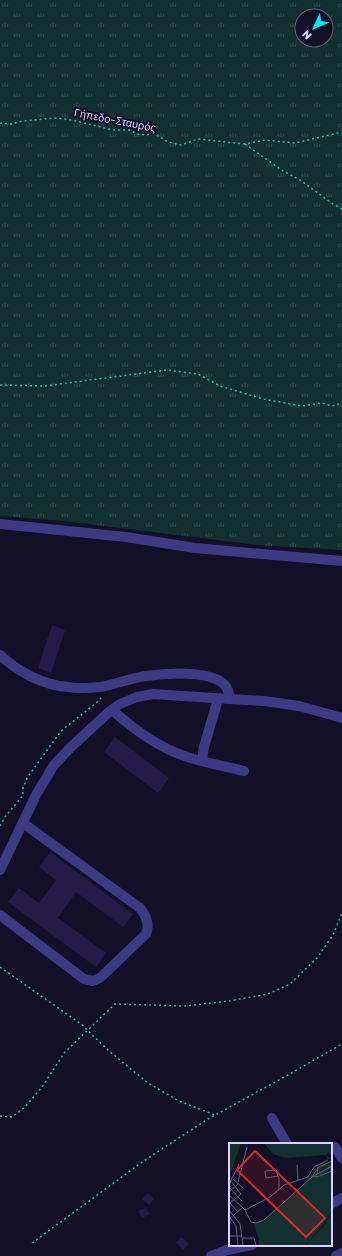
<svg xmlns="http://www.w3.org/2000/svg" width="342" height="1256" font-family="Rubik,sans-serif">
	<defs>
		<pattern id="grass-tufts" width="24" height="20" patternUnits="userSpaceOnUse"><rect width="24" height="20" fill="#12302f"/><path d="M3 7l-1-3M5 7V3M7 7l1-3M15 17l-1-3M17 17v-4M19 17l1-3" fill="none" stroke="#344d4e"/></pattern>
	</defs>
	<rect width="100%" height="100%" fill="#130f26"/>
	<path fill="url(#grass-tufts)" fill-rule="evenodd" d="M0,0H342V550L258,545L63,521L0,516ZM302,16H326V40H302Z"/>
	<g fill="#241b47">
		<polygon points="52,625 65,630 51,673 38,668"/>
		<polygon points="115,737 169,778 158,793 104,752"/>
		<polygon points="50,852 133,914 123,927 76,892 58,918 106,953 96,967 8,902 19,888 39,903 56,880 39,867"/>
		<polygon points="148,1193 154,1199 149,1205 142,1199"/>
		<polygon points="146,1207 150,1214 142,1218 138,1211"/>
		<polygon points="182,1237 189,1244 183,1250 176,1242"/>
	</g>
	<g fill="none" stroke-linecap="round" stroke-linejoin="round">
		<g stroke="#2fb8b0" stroke-width="1.5" stroke-dasharray="2 3" stroke-linecap="butt">
			<polyline points="0,123 11,124 23,121 55,118 72,120 113,130 129,130 140,135 155,134 168,142 181,145 198,139 245,144 266,140 295,143 338,133 342,134"/>
			<polyline points="245,144 283,171 300,180 333,204 342,209"/>
			<polyline points="0,385 45,386 166,370 198,374 220,386 263,399 302,406 322,403 332,406 342,403"/>
			<polyline points="23,794 23,788 27,778 61,731 95,704 102,697"/>
			<polyline points="0,826 5,817 24,794"/>
			<polyline points="0,967 81,1024 109,1051 148,1083 179,1101 215,1115"/>
			<polyline points="0,1116 12,1117 25,1107 42,1087 65,1052 115,1004 185,1006 229,1001 268,994 290,984 317,958 333,935 342,913"/>
			<polyline points="32,1243 145,1160 208,1119 288,1075 342,1044"/>
		</g>
		<g stroke="#3d3a85" stroke-width="10">
			<polyline points="0,524 126,537 195,548 342,561"/>
			<path d="M0,655C18,672 43,685 68,687C79,689 90,688 101,687C116,684 131,678 146,676C166,673 233,667 229,699"/>
			<path d="M112,710C127,723 144,737 162,746C186,760 217,764 244,771"/>
			<polyline points="202,760 204,747 218,699"/>
			<polyline points="0,870 36,795 54,765 71,747 109,712 120,704 137,697 153,694 229,699 264,701 299,706 342,718"/>
			<path d="M0,915L84,979L93,981L100,978L146,934C150,924 146,916 140,908L23,823"/>
			<polyline points="272,1118 287,1144"/>
			<polyline points="335,1147 342,1158"/>
			<polyline points="331,1204 342,1198"/>
			<polyline points="211,1256 227,1250 252,1245"/>
			<polyline points="336,1256 342,1253"/>
		</g>
	</g>
	<g text-anchor="middle" stroke-width="4" stroke-linejoin="round" paint-order="stroke">
		<g font-size="11" fill="#d9d4ff" stroke="#130f26">
			<text transform="translate(115 120) rotate(11)" y="4">Γήπεδο-Σταυρός</text>
		</g>
	</g>
	<g transform="translate(229 1143)">
		<rect width="103" height="103" fill="#130f26"/>
		<path d="M0,0H12L0,34ZM35,0H103V12L99,9L97,13L103,15L99,16L96,12L57,15L44,11ZM103,32V67L95,81L76,103H29L30,97L25,81L36,77L76,40L79,44Z" fill="#12302f"/>
		<path d="M103,67V103H76L96,81Z" fill="#12302f"/>
		<path d="M103,18V32L78,45L75,39L88,24Z" fill="#12302f"/>
		<path fill="none" stroke="#625e7d" stroke-width="1" d="M68,22L69,37M88,25L103,18M85,33L88,34L103,28M83,34L89,25L88,31M4,36L14,45M9,39L18,4M0,42L10,21M0,44L13,58M0,49L10,40M45,51L55,42L79,34L85,24L99,17M0,52L16,67L22,79L27,80L35,77L83,34L103,23M0,59L9,69M0,61L12,51L1,37M0,67L11,81L14,103M16,67L41,54L50,46V35L49,33L47,27L36,28L37,35L49,33M0,73L7,83L9,103M0,76L13,65M0,93H13M14,95H25L27,102"/>
		<path fill="#d62828" fill-opacity="0.15" stroke="#d62828" stroke-width="2" d="M26,8L96,75L77,94L8,27Z"/>
		<rect width="103" height="103" fill="none" stroke="#d9d4ff" stroke-width="2"/>
	</g>
	<g transform="translate(314 28) rotate(226)"><circle r="19" fill="#130f26" stroke="#625e7d"/>
	<path d="M0-3L7 15L0 10L-7 15Z" fill="#00e5ff"/>
	<text y="-6" font-size="11" font-weight="bold" text-anchor="middle" fill="#d9d4ff">N</text>
	</g>
</svg>
